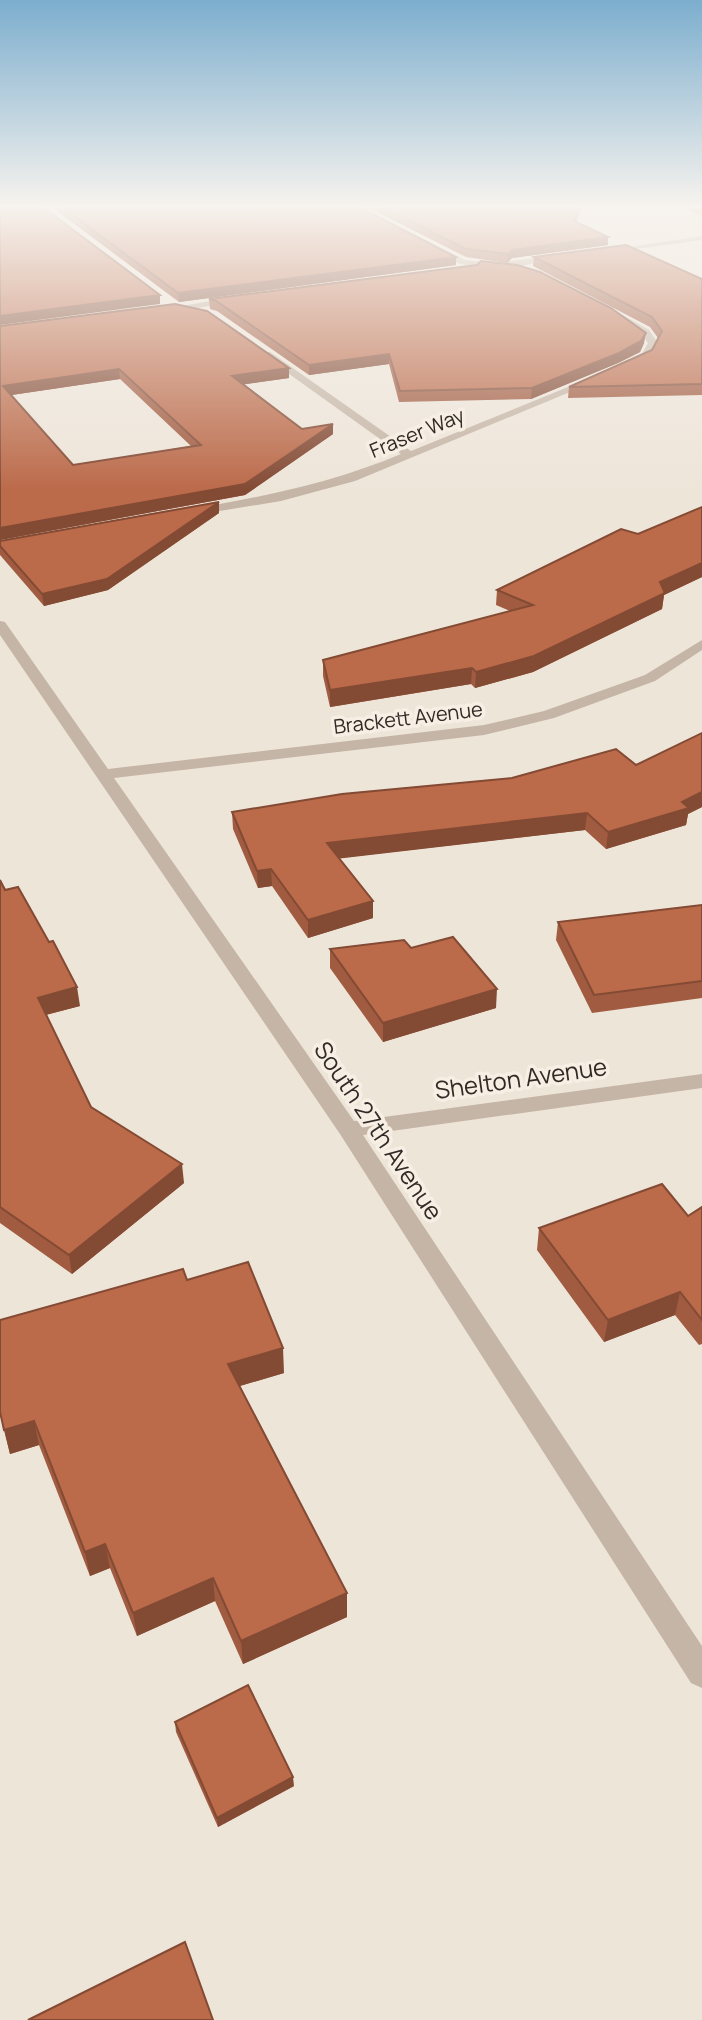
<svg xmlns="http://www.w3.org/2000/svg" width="702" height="2020" font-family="Manrope,sans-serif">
	<rect width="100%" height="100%" fill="#eee5d9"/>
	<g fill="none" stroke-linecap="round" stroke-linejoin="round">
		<g fill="#c5b5a6" fill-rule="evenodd">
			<polygon points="702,236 702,240 607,253 603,251"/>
			<polygon points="435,246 465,260 493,263 559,255 563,257 503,270 460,264 432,250"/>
			<polygon points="234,297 237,302 163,313 158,310"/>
			<path d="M599,305H605L649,330L658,343C651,357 640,369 623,368V364L642,354L648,343L642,334L599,309Z"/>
			<path d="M264,352H270L411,451L590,378L599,380L355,481L281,501L189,516L187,513L193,509C266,496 332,483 401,454L264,356Z"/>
			<polygon points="0,621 5,622 108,769 484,725 544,711 645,675 702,640 702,650 655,681 554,718 484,735 114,778 354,1121 702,1074 702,1088 363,1135 702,1646 702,1688 691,1683 340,1134 0,635"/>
		</g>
	</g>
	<g fill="#a15b40" fill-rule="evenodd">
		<polygon points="53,208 361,208 456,257 456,265 179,302"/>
		<polygon points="369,208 582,208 576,222 608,245 512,258 507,263 466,257"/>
		<polygon points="683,208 702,208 702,215"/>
		<polygon points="534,257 702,279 702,395 568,398 569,387 652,350 658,338 650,327 533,266"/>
		<polygon points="209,299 644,343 640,352 618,363 531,399 399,402 389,364 309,375 217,311 210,309"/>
		<path d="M0,326L289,378L244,384L302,429L333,434L245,495L0,540ZM120,379L191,446L73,465L11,395Z"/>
		<polygon points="702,507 702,577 664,595 662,609 533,672 475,688 471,684 330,707 323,676 323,660 510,611 496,605 497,590 638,534"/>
		<polygon points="219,513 108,590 44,606 0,555 0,541"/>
		<polygon points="702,733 702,807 688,814 686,825 606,849 585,830 339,858 373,901 373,918 308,938 272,886 258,888 233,829 232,812 636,765"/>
		<polygon points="0,880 80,1006 46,1015 91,1107 184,1183 72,1274 0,1223"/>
		<polygon points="702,905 702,998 592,1013 556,940 558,922"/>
		<polygon points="411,948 496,1008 383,1042 330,968 330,949"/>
		<polygon points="702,1207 702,1344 699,1345 675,1315 604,1342 537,1250 539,1228 688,1216"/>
		<polygon points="187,1280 284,1373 239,1386 347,1593 347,1617 243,1664 215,1601 137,1636 110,1568 90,1576 39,1445 10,1454 0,1412"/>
		<polygon points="175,1722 294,1786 218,1827 176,1732"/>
	</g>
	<g fill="#834a34">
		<polygon points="579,208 582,208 573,229 574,221"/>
		<polygon points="608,237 608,245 512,258 507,263 508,254 512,250"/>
		<polygon points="456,257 456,265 179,302 178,293"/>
		<polygon points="160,295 160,304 0,325 0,316"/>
		<polygon points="646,333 644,343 640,352 618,363 531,399 532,388"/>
		<polygon points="389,354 389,364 309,375 309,365"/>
		<polygon points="289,368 289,378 233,386 232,376"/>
		<polygon points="119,369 120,379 5,396 3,386"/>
		<polygon points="333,424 333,434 245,495 0,540 0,528"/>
		<polygon points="219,502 219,513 108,590 44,606 42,594"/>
		<polygon points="702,563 702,577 664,595 662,609 533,672 475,688 476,672"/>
		<polygon points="472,668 471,684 330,707 330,690"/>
		<polygon points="702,792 702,807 688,814 686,825 606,849 608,832 682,802"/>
		<polygon points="587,813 585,830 327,860 327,843"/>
		<polygon points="271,869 272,886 258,888 257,871"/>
		<polygon points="373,901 373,918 308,938 308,920"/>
		<polygon points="77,987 80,1006 41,1016 38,998"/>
		<polygon points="497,989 496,1008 383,1042 383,1023"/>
		<polygon points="182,1164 184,1183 72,1274 69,1255"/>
		<polygon points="680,1292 675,1315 604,1342 608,1320"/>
		<polygon points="283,1348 284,1373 230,1389 228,1364"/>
		<polygon points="34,1421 39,1445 10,1454 4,1430"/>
		<polygon points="105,1544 110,1568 90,1576 85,1552"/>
		<polygon points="213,1578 215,1601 137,1636 133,1613"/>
		<polygon points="347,1593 347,1617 243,1664 241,1641"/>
		<polygon points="293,1777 294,1786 218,1827 217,1818"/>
	</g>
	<g fill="#bb6a4a" stroke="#834a34" stroke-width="2" fill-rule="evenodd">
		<polygon points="0,208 44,208 160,295 0,316"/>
		<polygon points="63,208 361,208 456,257 178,293"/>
		<polygon points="385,208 579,208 574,221 608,237 512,250 508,254 466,249"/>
		<polygon points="626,245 702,279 702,384 569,387 652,350 662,331 652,317 534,257"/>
		<polygon points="481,261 517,265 540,272 611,308 646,333 641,341 619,353 532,388 400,391 389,354 309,365 216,301 209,299 477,265"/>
		<path d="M175,304L207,311L289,368L232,376L302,429L333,424L245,484L0,528V326ZM119,369L201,445L73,465L3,386Z"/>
		<polygon points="219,502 107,579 42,594 0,546 0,541"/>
		<polygon points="702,507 702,563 660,582 665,593 534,656 476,672 472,668 330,690 323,660 533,605 497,590 621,529 638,534"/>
		<polygon points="702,733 702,792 682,802 689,808 608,832 587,813 327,843 373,901 308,920 271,869 257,871 232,812 342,794 512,778 616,749 636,765"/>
		<polygon points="0,880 5,890 18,887 49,942 53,941 77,987 38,998 91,1107 182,1164 69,1255 0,1207"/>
		<polygon points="702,905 702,981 594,995 558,922"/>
		<polygon points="453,937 497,989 383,1023 330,949 404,940 411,948"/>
		<polygon points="662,1184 688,1216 702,1207 702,1320 680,1292 608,1320 539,1228"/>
		<polygon points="248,1262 283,1348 228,1364 347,1593 241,1641 213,1578 133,1613 105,1544 85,1552 34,1421 4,1430 0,1412 0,1320 183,1269 187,1280"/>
		<polygon points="248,1685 293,1777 217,1818 175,1722"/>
		<polygon points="185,1942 213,2020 28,2020"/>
	</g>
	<linearGradient id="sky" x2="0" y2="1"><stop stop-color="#7caece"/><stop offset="0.42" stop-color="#f7f3ee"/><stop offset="1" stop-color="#f7f3ee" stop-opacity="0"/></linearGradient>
	<rect width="702" height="491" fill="url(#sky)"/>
	<g text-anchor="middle" stroke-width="7" stroke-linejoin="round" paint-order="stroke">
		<g font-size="20" fill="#322a26" stroke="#f7efe4">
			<text transform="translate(417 433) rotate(-22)" y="7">Fraser Way</text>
			<text transform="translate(408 718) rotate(-7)" y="7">Brackett Avenue</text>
		</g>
		<g font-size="24" fill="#322a26" stroke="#f7efe4">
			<text transform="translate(521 1079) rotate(-8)" y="8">Shelton Avenue</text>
			<text transform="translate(378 1131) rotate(56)" y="8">South 27th Avenue</text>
		</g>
	</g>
</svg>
